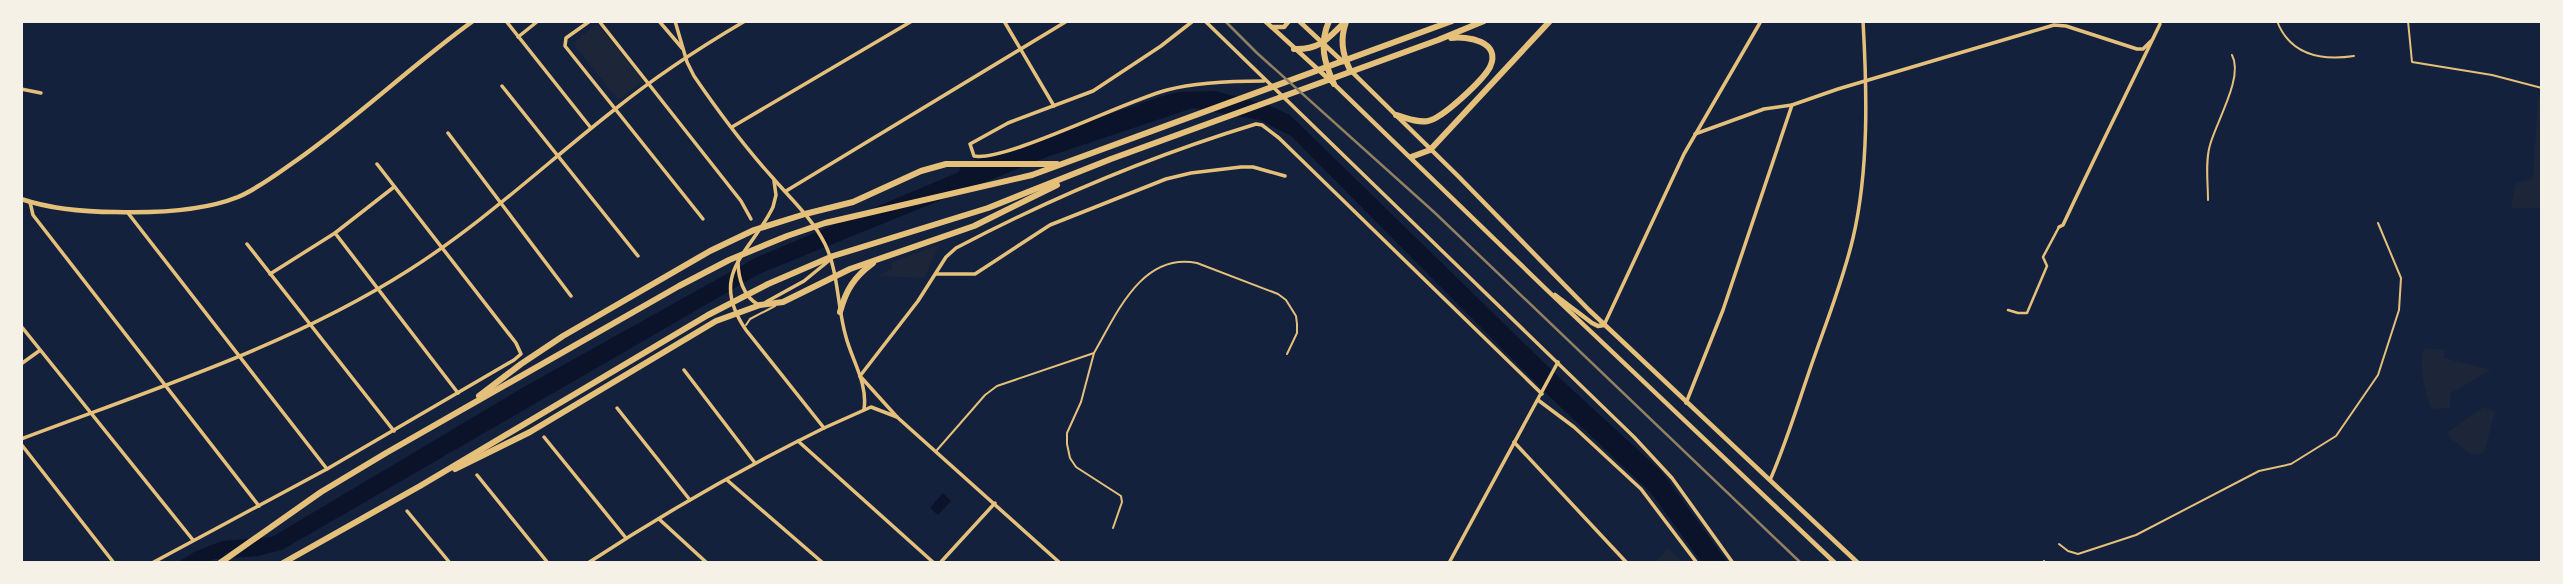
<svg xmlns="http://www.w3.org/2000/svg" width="2563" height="584" font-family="Cabin,sans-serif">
	<rect width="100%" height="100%" fill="#14213d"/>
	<g fill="#1d2539">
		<polygon points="597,24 642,79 642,82 618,100 573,43"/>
		<polygon points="2542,95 2542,208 2514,208 2511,206 2516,183 2531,180 2533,177 2538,98"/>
		<polygon points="939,245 924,278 878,276 892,269 892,262"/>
		<path d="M2424,348L2445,350L2444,358L2491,370L2451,393L2450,408L2433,409L2430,407C2425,388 2418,367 2424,348Z"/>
		<polygon points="2484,407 2495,411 2484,453 2472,455 2449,437 2448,432"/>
		<polygon points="1668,548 1683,563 1655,563"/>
	</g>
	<g fill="#0b132b">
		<polygon points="1215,91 1268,105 1290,115 1564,382 1662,472 1728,563 1702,563 1651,493 1549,396 1291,136 1260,120 1193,108 1047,157 759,274 282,550 258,556 214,559 206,563 177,563 194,552 222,541 272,537 522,388 757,257 959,172 960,166 1159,97 1179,92"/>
		<polygon points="943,493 951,501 938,515 930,508"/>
	</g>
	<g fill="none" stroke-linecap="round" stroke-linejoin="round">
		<g stroke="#e5c07b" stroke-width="2">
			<path d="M2277,21C2290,55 2320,61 2354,56"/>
			<polyline points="2408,21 2412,62 2492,75 2542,88"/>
			<path d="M2208,200C2208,182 2205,162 2210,145C2216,122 2244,77 2232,55"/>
			<polyline points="746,325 750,319 775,306"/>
			<polyline points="1094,353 1081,402 1067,433 1067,444 1070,458 1076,467 1121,496 1122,502 1113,528"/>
			<path d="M937,450L985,395L997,386L1094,353C1117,313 1142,252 1197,263L1278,294L1286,300L1296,316L1297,324V333L1287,354"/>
			<polyline points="2059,544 2068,551 2078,554 2136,535 2259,471 2291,464 2336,436 2378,375 2399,310 2401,278 2378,223"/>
			<polyline points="2043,563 2044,561"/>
		</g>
		<polyline stroke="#e5c07b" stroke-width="2.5" points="2008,310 2018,313 2027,313 2047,266 2043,257 2059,227"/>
		<g stroke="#e5c07b" stroke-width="3.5">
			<polyline points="506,21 591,128"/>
			<polyline points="590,21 566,38 565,46 703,219"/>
			<polyline points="599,21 741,201 751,219"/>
			<polyline points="659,21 682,48"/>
			<polyline points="1004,21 1054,106"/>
			<path d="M1193,21L1161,46L1093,91L1008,123L970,144L974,156C1005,162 1127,100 1167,90C1197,82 1233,81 1264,81"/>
			<polyline points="1205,21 1634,437 1672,478 1733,563"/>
			<polyline points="518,37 538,21"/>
			<polyline points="502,86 638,256"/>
			<polyline points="21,89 41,93"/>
			<polyline points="732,127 912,21"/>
			<polyline points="448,133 571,296"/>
			<polyline points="1695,134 1764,109 1792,105 1838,89 2054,25 2066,26 2137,49 2143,49 2151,41"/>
			<polyline points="786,191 1067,21"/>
			<polyline points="30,202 33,215 259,506"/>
			<polyline points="128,213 327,469"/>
			<path d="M2059,227L2063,225C2094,158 2128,91 2160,24"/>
			<polyline points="335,233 458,393"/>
			<polyline points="247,244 394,431"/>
			<polyline points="270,274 335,233 394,187"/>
			<polyline points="936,274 975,274 1050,225 1166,179 1191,173 1241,167 1253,167 1285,176"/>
			<polyline points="1605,323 1684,154 1761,21"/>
			<polyline points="21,326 193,540"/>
			<polyline points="21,364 39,351"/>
			<polyline points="684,370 755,463"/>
			<path d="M860,376L918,301L946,257L956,248C1053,197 1151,156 1256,124L1262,125L1279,138L1542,394"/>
			<polyline points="1538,400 1574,427 1641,489 1697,563"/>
			<polyline points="1686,403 1723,310 1792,105"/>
			<polyline points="617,408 690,500"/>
			<polyline points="544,437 626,538"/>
			<polyline points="798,441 934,563"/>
			<polyline points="1514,442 1627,563"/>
			<polyline points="21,444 114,563"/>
			<polyline points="477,475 548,563"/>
			<polyline points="727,480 823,563"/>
			<path d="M1770,480C1785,446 1796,410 1808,375C1823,330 1842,285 1853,238C1869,170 1867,91 1863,21"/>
			<polyline points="407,511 450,563"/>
			<polyline points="659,519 707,563"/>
			<polyline points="152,563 327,469 514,360 521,354 516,343 377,164"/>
			<path d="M588,563C664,513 743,468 824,428"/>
			<polyline points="940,563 995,503"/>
			<polyline points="1449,563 1558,362"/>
		</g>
		<g stroke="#e5c07b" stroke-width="3.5">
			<path d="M675,21L687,62L694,76C718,111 744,146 772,177C791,199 812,218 825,244C839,273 837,307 846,337C852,360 868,384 864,409"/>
			<path d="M774,181L776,195L773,207C751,253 707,273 746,330L824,428L871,407L897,417"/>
			<path d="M738,261C738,277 743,297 759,305"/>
			<polyline points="766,302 804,281 831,259"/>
			<polyline points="860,376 897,417 1060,563"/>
			<path d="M21,439C153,389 290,346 409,270C483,223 545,164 614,110C655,77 699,48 745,21"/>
		</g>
		<g stroke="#e5c07b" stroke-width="4.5">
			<polyline points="1265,21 1334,84 1548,291 1835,563"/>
			<polyline points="1299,21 1343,62"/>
			<polyline points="1272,27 1284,27 1289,21"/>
			<polyline points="1351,71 1458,176 1589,310 1858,563"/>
			<path d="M21,199C51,209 85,212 116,212C153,213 203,211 238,197C259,188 278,173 297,160C358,117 412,65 473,21"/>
			<polyline points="1555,295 1592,323 1598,326 1604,325"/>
		</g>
		<g stroke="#e5c07b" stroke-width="6">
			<path d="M1329,21C1319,44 1324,62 1334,84"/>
			<path d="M1346,22C1340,39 1342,53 1350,70"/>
			<path d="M1294,49C1321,50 1328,38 1346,21"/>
			<path d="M1396,115C1407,118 1417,123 1428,121C1443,118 1483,80 1490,67C1502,41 1467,36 1451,38"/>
			<polyline points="1411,157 1430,150 1550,21"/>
			<path d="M840,312C846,290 854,277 873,263"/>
			<polyline points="479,396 521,364 563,336 710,251 754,230 805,214 853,202 921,171 946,164 1057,164"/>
			<polyline points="455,469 530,432 716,321 760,305 783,302 850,269 974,226 1057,185"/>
			<polyline points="220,563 321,492 386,453 679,286 729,260 787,236 825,223 1032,175 1452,21"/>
			<polyline points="283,563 420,486 708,315 768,284 833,256 988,208 1111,159 1438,40 1484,21"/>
		</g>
		<polyline stroke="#918062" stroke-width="2.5" points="1225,21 1257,53 1434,212 1801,563"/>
	</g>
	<rect width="2563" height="584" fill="none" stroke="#f6f1e7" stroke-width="46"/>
</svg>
